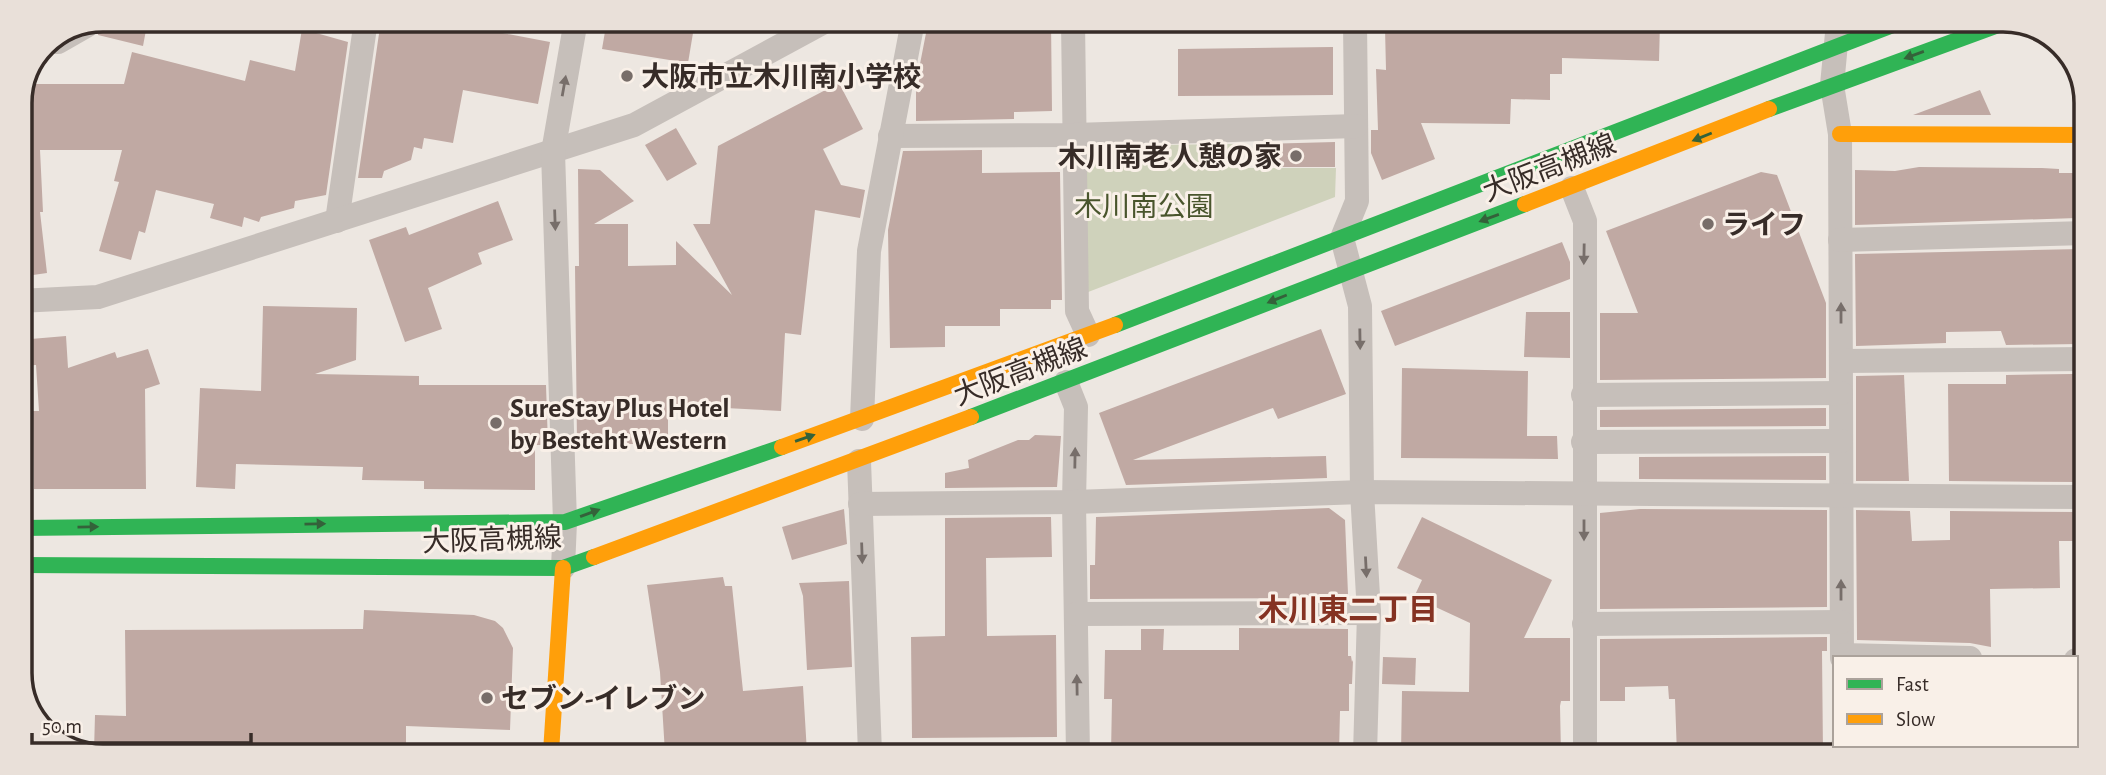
<svg xmlns="http://www.w3.org/2000/svg" width="2106" height="775" font-family="'Alegreya Sans','Noto Sans JP',sans-serif">
	<rect width="100%" height="100%" fill="#ede7e1"/>
	<polygon fill="#cfd2bb" points="1233,144 1236,168 1336,168 1335,197 1083,294 1082,146"/>
	<g fill="#c0a9a3">
		<polygon points="103,19 148,19 143,46 98,35 100,21"/>
		<polygon points="381,20 500,20 497,32 550,42 538,104 463,90 453,143 424,138 422,149 414,147 411,160 384,171 382,178 358,178"/>
		<polygon points="607,20 695,21 688,63 602,49"/>
		<polygon points="1051,21 1052,111 1014,112 1014,119 916,121 916,90 919,90 919,69 928,23"/>
		<polygon points="1591,23 1660,23 1659,61 1562,58 1562,74 1550,74 1550,100 1511,99 1510,124 1421,123 1435,159 1382,180 1371,153 1371,130 1378,130 1376,69 1386,70 1385,28"/>
		<polygon points="302,29 348,42 326,195 295,201 294,208 261,217 259,222 244,217 242,227 210,218 214,204 156,190 145,233 139,231 131,260 99,251 119,182 114,181 122,150 40,150 43,212 40,212 47,273 19,277 19,98 25,84 124,84 132,52 245,81 250,60 295,71"/>
		<polygon points="1333,47 1333,95 1178,96 1178,49"/>
		<polygon points="839,83 863,129 823,149 841,185 865,190 860,218 815,210 801,335 785,333 781,411 668,405 668,444 577,444 575,266 579,266 578,169 600,170 634,201 594,224 628,224 628,266 676,265 676,241 732,295 693,224 710,224 718,146"/>
		<polygon points="1980,90 1991,115 1913,115"/>
		<polygon points="676,128 697,164 667,181 645,145"/>
		<polygon points="1335,142 1335,167 1255,167 1256,144"/>
		<polygon points="982,150 982,173 1060,172 1062,300 1051,300 1051,309 1000,309 1000,326 945,326 945,347 890,348 888,230 903,151"/>
		<polygon points="1919,167 2042,168 2059,169 2059,173 2076,173 2077,218 1855,225 1855,170 1895,171"/>
		<polygon points="1761,172 1777,175 1826,303 1826,378 1600,380 1600,313 1638,313 1606,231"/>
		<polygon points="498,201 513,240 478,253 482,264 428,288 442,329 405,342 369,240 406,227 409,235"/>
		<polygon points="1562,242 1570,262 1570,279 1395,346 1381,311"/>
		<polygon points="2082,249 2082,275 2077,275 2078,344 2006,345 2001,331 1946,332 1946,343 1856,346 1855,254"/>
		<polygon points="263,306 357,308 356,360 315,374 419,376 419,385 546,385 548,445 535,445 535,490 424,489 424,481 362,480 363,467 236,464 235,489 196,487 200,388 261,391"/>
		<polygon points="1526,312 1570,312 1570,358 1524,357"/>
		<polygon points="1321,329 1346,394 1278,419 1273,408 1133,460 1326,456 1327,478 1126,485 1099,413"/>
		<polygon points="66,336 68,368 115,352 117,358 148,349 160,384 145,389 146,489 34,489 33,411 39,411 36,365 19,366 19,340"/>
		<polygon points="1402,368 1528,371 1527,436 1557,436 1558,459 1401,458"/>
		<polygon points="2073,374 2074,429 2082,429 2082,472 2079,472 2079,482 1949,481 1948,384 2006,384 2006,375"/>
		<polygon points="1904,375 1909,481 1856,481 1856,376"/>
		<polygon points="1826,408 1826,426 1600,427 1600,410"/>
		<polygon points="1035,435 1061,436 1057,487 945,488 945,473 969,468 968,460 1018,440 1029,440"/>
		<polygon points="1826,456 1826,480 1639,479 1639,457"/>
		<polygon points="1329,508 1345,520 1348,594 1343,598 1090,599 1090,565 1095,565 1096,517"/>
		<polygon points="844,509 847,544 792,560 782,527"/>
		<polygon points="1640,509 1827,510 1827,607 1600,609 1600,513"/>
		<polygon points="1856,510 1910,511 1912,541 1950,540 1950,511 2080,512 2081,541 2059,541 2060,588 1990,589 1991,647 1970,643 1857,640"/>
		<polygon points="1051,517 1052,557 986,558 987,636 1056,635 1057,737 912,738 911,637 945,636 945,518"/>
		<polygon points="1422,517 1552,580 1524,638 1570,638 1570,701 1561,701 1560,706 1561,755 1401,754 1402,691 1469,692 1470,623 1414,597 1422,580 1397,568"/>
		<polygon points="723,577 725,586 732,586 743,691 803,686 807,753 665,753 660,672 647,585"/>
		<polygon points="849,581 852,667 807,670 803,596 799,583"/>
		<polygon points="364,610 474,615 495,621 503,628 513,648 510,730 406,726 406,752 94,751 95,715 126,716 125,630 363,629"/>
		<polygon points="1239,628 1348,629 1348,656 1351,656 1352,662 1353,660 1352,684 1349,684 1349,711 1340,711 1339,754 1111,754 1112,699 1104,699 1105,650 1141,650 1141,629 1164,629 1163,650 1239,650"/>
		<polygon points="1827,637 1827,651 1822,651 1823,755 1677,755 1675,699 1669,699 1668,686 1625,687 1625,701 1600,701 1600,639"/>
		<polygon points="1383,657 1416,658 1415,685 1382,684"/>
	</g>
	<g fill="none" stroke-linecap="round" stroke-linejoin="round">
		<g stroke="#c6bfba" stroke-width="24">
			<polyline points="1073,22 1077,311 1088,335"/>
			<polyline points="1355,22 1357,201 1342,238 1360,306 1362,492 1369,613 1365,754"/>
			<polyline points="1838,23 1832,85 1840,134 1842,658"/>
			<polyline points="47,42 58,42 86,26"/>
			<polyline points="890,136 1074,135 1356,126"/>
			<polyline points="1572,188 1585,221 1585,755"/>
			<polyline points="337,221 366,20"/>
			<polyline points="1840,240 2086,233"/>
			<polyline points="19,301 98,297 634,125 826,21"/>
			<polyline points="1841,361 2085,359"/>
			<polyline points="1066,382 1076,407 1074,502 1078,754"/>
			<polyline points="1583,395 1841,393"/>
			<polyline points="862,419 869,251 913,21"/>
			<polyline points="1583,442 1841,441"/>
			<polyline points="859,461 870,753"/>
			<polyline points="860,504 1074,502 1362,492 2084,497"/>
			<polyline points="563,568 565,522 553,152 576,20"/>
			<polyline points="1076,614 1369,613"/>
			<polyline points="1584,624 1841,622"/>
			<polyline points="1842,655 1970,658"/>
			<polyline points="2076,660 2082,660"/>
			<polyline points="1843,745 1843,755"/>
		</g>
		<g stroke="#30b455" stroke-width="16">
			<polyline points="1769,109 2001,24"/>
			<polyline points="1115,325 1898,23"/>
			<polyline points="971,417 1525,204"/>
			<polyline points="19,528 565,522 782,447"/>
			<polyline points="19,565 563,568 594,557"/>
		</g>
		<g stroke="#ff9f0a" stroke-width="16">
			<polyline points="1840,134 2086,135"/>
			<polyline points="1525,204 1769,109"/>
			<polyline points="782,447 1115,325"/>
			<polyline points="594,557 971,417"/>
			<polyline points="551,752 563,568"/>
		</g>
	</g>
	<defs><path id="oneway-solid" d="M-6-.8H1V-3.2L6.5 0L1 3.2V.8H-6Z" transform="scale(1.75)"/></defs>
	<g fill="#34623a">
		<use href="#oneway-solid" transform="translate(1914 55) rotate(160)"/>
		<use href="#oneway-solid" transform="translate(1702 137) rotate(158)"/>
		<use href="#oneway-solid" transform="translate(1489 218) rotate(160)"/>
		<use href="#oneway-solid" transform="translate(1277 299) rotate(158)"/>
		<use href="#oneway-solid" transform="translate(805 438) rotate(-19)"/>
		<use href="#oneway-solid" transform="translate(590 513) rotate(-20)"/>
		<use href="#oneway-solid" transform="translate(315 524) rotate(-1)"/>
		<use href="#oneway-solid" transform="translate(88 527) rotate(-1)"/>
	</g>
	<g fill="#776e6a">
		<use href="#oneway-solid" transform="translate(564 86) rotate(-80)"/>
		<use href="#oneway-solid" transform="translate(555 220) rotate(88)"/>
		<use href="#oneway-solid" transform="translate(1584 254) rotate(91)"/>
		<use href="#oneway-solid" transform="translate(1841 313) rotate(-90)"/>
		<use href="#oneway-solid" transform="translate(1360 339) rotate(89)"/>
		<use href="#oneway-solid" transform="translate(1075 458) rotate(-89)"/>
		<use href="#oneway-solid" transform="translate(1584 530) rotate(90)"/>
		<use href="#oneway-solid" transform="translate(862 553) rotate(88)"/>
		<use href="#oneway-solid" transform="translate(1366 567) rotate(87)"/>
		<use href="#oneway-solid" transform="translate(1841 590) rotate(-90)"/>
		<use href="#oneway-solid" transform="translate(1077 685) rotate(-91)"/>
	</g>
	<g fill="#776d69" stroke="#f9f0e8" stroke-width="2.5">
		<circle cx="627" cy="76" r="7"/>
		<circle cx="1296" cy="156" r="7"/>
		<circle cx="1708" cy="224" r="7"/>
		<circle cx="496" cy="423" r="7"/>
		<circle cx="487" cy="698" r="7"/>
	</g>
	<g text-anchor="middle" stroke-width="6" stroke-linejoin="round" paint-order="stroke">
		<g font-size="28" font-weight="bold" fill="#372c28" stroke="#f9f0e8" text-anchor="start">
			<text x="641" y="86">大阪市立木川南小学校</text>
			<text x="1282" y="166" text-anchor="end">木川南老人憩の家</text>
			<text x="1722" y="234">ライフ</text>
			<text x="510" y="417">SureStay Plus Hotel<tspan x="510" dy="32">by Besteht Western</tspan></text>
			<text x="501" y="708">セブン-イレブン</text>
		</g>
		<g font-size="28" fill="#372c28" stroke="#f9f0e8">
			<text transform="translate(1549 167) rotate(-21)" y="10">大阪高槻線</text>
			<text transform="translate(1020 371) rotate(-21)" y="10">大阪高槻線</text>
			<text transform="translate(492 539) rotate(-2)" y="10">大阪高槻線</text>
		</g>
		<g font-size="28" fill="#49552c" stroke="#f9f0e8">
			<text x="1144" y="216">木川南公園</text>
		</g>
		<g font-size="30" font-weight="bold" fill="#853222" stroke="#f9f0e8">
			<text x="1348" y="620">木川東二丁目</text>
		</g>
	</g>
	<path d="M0 0H2106V775H0ZM103 32H2003A71 71 0 0 1 2074 103V673A71 71 0 0 1 2003 744H103A71 71 0 0 1 32 673V103A71 71 0 0 1 103 32Z" fill="#e9e0d9" fill-rule="evenodd"/>
	<path fill="none" stroke="#372c28" stroke-width="3.5" d="M103 32H2003A71 71 0 0 1 2074 103V673A71 71 0 0 1 2003 744H103A71 71 0 0 1 32 673V103A71 71 0 0 1 103 32Z"/>
	<rect x="1833" y="656" width="245" height="91" fill="#f9f0e8" stroke="#aba29b" stroke-width="2"/>
	<rect x="1847" y="679" width="35" height="10" fill="#30b455" stroke="#aba29b" stroke-width="2"/>
	<text x="1896" y="691" font-size="21" fill="#372c28">Fast</text>
	<rect x="1847" y="714" width="35" height="10" fill="#ff9f0a" stroke="#aba29b" stroke-width="2"/>
	<text x="1896" y="726" font-size="21" fill="#372c28">Slow</text>
	<path d="M32 733v10h219v-10" fill="none" stroke="#372c28" stroke-width="3.5"/>
	<text x="42" y="733" font-size="21" fill="#372c28" stroke="#f9f0e8" stroke-width="5" paint-order="stroke">50 m</text>
</svg>
